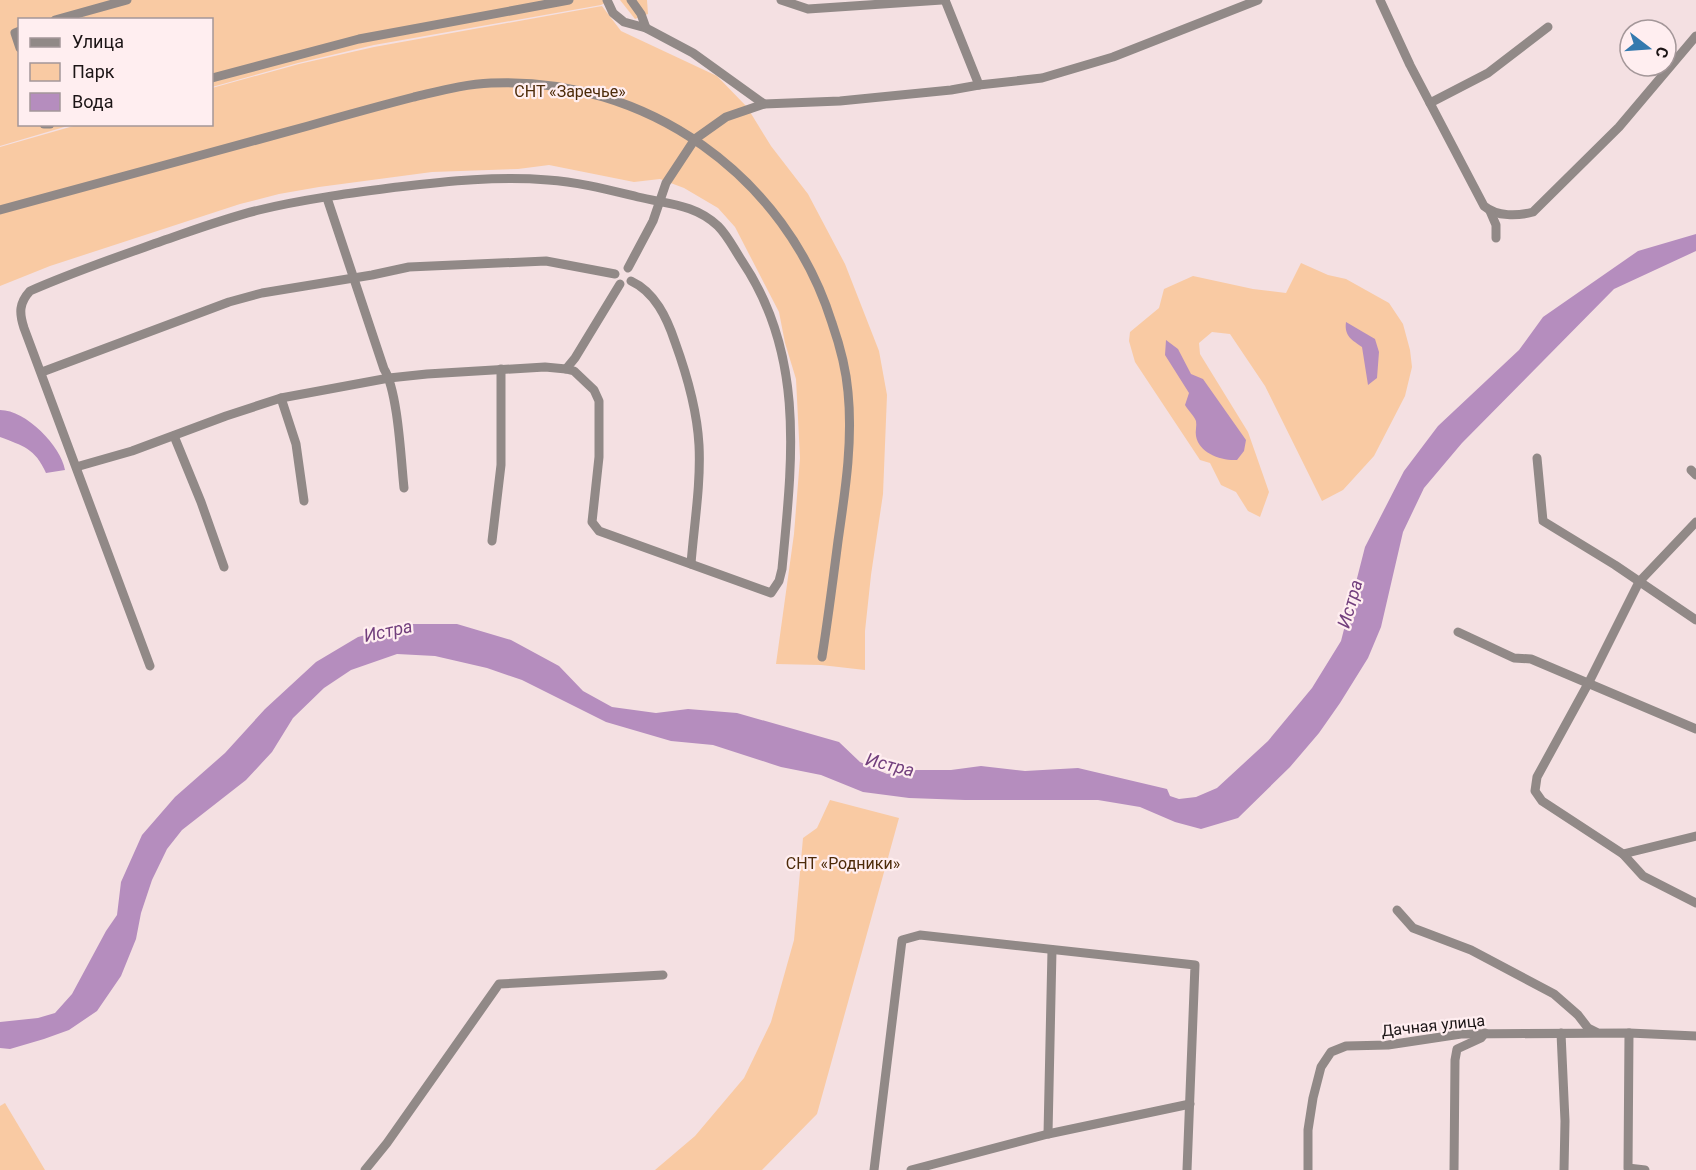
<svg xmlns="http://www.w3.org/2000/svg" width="1696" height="1170" font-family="Roboto,sans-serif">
	<rect width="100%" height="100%" fill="#f4e0e2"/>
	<g fill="#f9caa3">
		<polygon points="0,0 611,0 601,5 374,45 298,63 212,87 212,20 20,20 20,124 71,125 0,146"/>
		<polygon points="620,0 647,0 648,14 635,19"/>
		<polygon points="602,6 621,31 717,76 747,107 771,146 808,194 845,264 879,351 887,395 883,494 871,575 865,631 865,670 821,665 776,664 794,534 800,458 796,379 785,343 779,312 735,227 718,208 684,188 660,179 634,182 549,165 518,169 432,172 319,187 279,194 240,204 50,266 0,286 0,147 77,125 212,124 212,88 299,64 374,47"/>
		<polygon points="1301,263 1328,275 1346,279 1389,303 1403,324 1410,350 1412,367 1405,396 1374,456 1343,490 1322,501 1265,386 1230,334 1212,332 1199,343 1200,354 1248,432 1269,492 1260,517 1248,511 1236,492 1221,485 1210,463 1200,460 1135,362 1129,341 1130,332 1159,308 1164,289 1193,276 1253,289 1286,293"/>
		<polygon points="830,800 899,818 817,1114 762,1170 655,1170 695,1136 744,1078 771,1022 794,940 803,838 817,828"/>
		<polygon points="5,1103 45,1170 0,1170 0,1106"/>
	</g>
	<g fill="#b58dbe">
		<polygon points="1696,234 1696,251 1614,289 1462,443 1424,488 1403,532 1381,627 1368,658 1340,703 1319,733 1290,767 1238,818 1201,829 1175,822 1140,807 1098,800 965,800 909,798 863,792 821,775 781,767 713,745 671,741 606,722 522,680 487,668 435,656 397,654 351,670 324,688 293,718 272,752 246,780 182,830 167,849 152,880 141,913 136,939 121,976 97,1011 69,1030 44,1039 10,1049 0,1048 0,1022 38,1018 55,1013 72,994 106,931 117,915 121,882 142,835 175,797 225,753 265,709 316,662 358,637 408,624 457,624 511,640 559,666 583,691 612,707 656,713 688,709 737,713 839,742 860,762 887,774 906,770 951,770 981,766 1025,771 1078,768 1167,789 1170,796 1179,799 1196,797 1217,788 1268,741 1312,688 1341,641 1365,547 1404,471 1438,426 1519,350 1543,317 1638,251"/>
		<path d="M1346,322L1375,339L1379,352L1377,378L1368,385L1362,347C1352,340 1344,336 1346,322Z"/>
		<path d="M1166,340L1178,349L1191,374L1203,379L1246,440L1244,451L1237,460C1221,461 1199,453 1196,436C1195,431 1197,426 1196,421C1194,416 1188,410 1185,405L1189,393L1165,355Z"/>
		<path d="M0,410C26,410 61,446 65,470L46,473C35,448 23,446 0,437Z"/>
	</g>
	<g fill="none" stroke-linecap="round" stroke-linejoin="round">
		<g stroke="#918987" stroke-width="9">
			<polyline points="607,0 613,13 624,22 646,28 693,53 764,104"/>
			<polyline points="631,0 641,14 646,28"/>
			<polyline points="781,0 808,9 942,0"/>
			<polyline points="945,0 979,85"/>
			<path d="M1380,0L1410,65L1484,206C1497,217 1518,216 1533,212L1619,127L1696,36"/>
			<polyline points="55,20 127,0"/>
			<polyline points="20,31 15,33 20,48"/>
			<polyline points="212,78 359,39 569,0"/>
			<polyline points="1430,103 1488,73 1548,27"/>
			<polyline points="44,124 50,124"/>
			<path d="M327,198L384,369C398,391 401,460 404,488"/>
			<path d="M0,210C103,182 205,154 308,126C343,116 379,106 414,97C440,91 465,84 491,83C646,76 786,176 832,323C840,346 846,368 848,392C853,442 845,492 838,541C833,580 828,619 822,657"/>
			<polyline points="1490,211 1496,225 1496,238"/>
			<polyline points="628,268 653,221 666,183 695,139 726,117 764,104 840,101 951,90 979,85 1042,78 1113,57 1258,0"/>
			<path d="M631,281C655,292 667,318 675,342C687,375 697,409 699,445C701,484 694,525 691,564"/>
			<polyline points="566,369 575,358 620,284"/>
			<polyline points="42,372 229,302 262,293 372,275 409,267 546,261 615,274"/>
			<polyline points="281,398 296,444 304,501"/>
			<polyline points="174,436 201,502 224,567"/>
			<polyline points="1537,458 1543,521 1615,565 1696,620"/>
			<path d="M76,467L132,451L226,416L281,398L389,378L427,374L545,367L566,369L574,371L594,390L599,401V457L592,522L599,531L771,593L779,581L782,569C792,462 806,356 742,261C734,249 728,236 718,226C695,204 667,204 638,197C609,190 579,182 548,180C498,176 448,181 398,187C352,193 304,199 259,210C226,218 194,230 162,241C117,257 73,272 30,291C19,303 19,313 24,328L150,666"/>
			<polyline points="1691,470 1696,475"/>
			<polyline points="492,541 501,465 501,369"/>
			<polyline points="1458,632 1514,658 1531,659 1696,729"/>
			<polyline points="1696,836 1623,854 1643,876 1696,903"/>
			<polyline points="1623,854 1542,801 1535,791 1537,777 1589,682 1639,582 1696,522"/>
			<polyline points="1397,910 1413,928 1471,950 1554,994 1578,1015 1588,1028 1596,1032"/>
			<polyline points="1561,1033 1565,1121 1564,1170"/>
			<polyline points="1629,1033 1628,1168 1645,1170"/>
			<polyline points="1048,1134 1052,950"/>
			<polyline points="365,1170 387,1143 499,984 663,975"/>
			<polyline points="874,1170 902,940 920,935 1195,965 1187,1170"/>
			<polyline points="911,1170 1048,1134 1190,1104"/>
			<polyline points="1308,1170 1308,1130 1313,1098 1321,1067 1331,1052 1346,1046 1388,1045 1461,1034 1629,1033 1696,1036"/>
			<polyline points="1454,1170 1455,1060 1457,1049 1481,1038 1485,1033"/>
		</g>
	</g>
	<g text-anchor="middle" stroke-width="4.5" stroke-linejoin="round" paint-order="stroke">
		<g font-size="16" fill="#4d2b09" stroke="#ffeef0">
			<text x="570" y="97">СНТ «Заречье»</text>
			<text x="843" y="869">СНТ «Родники»</text>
		</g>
		<g font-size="16" fill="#1c1516" stroke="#ffeef0">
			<text transform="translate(1433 1025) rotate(-6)" y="6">Дачная улица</text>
		</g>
		<g font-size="18" font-style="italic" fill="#723f7d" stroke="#ffeef0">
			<text transform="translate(1350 604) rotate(-74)" y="6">Истра</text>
			<text transform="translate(388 631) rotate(-12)" y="6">Истра</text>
			<text transform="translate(890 765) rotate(14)" y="6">Истра</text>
		</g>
	</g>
	<rect x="18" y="18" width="195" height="108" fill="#ffeef0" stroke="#a49799" stroke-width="1.5"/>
	<rect x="30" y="38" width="30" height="9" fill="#918987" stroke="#a49799" stroke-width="1.5"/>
	<text x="72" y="48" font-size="18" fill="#1c1516">Улица</text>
	<rect x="30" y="63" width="30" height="18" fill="#f9caa3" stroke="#a49799" stroke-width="1.5"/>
	<text x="72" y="78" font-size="18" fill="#1c1516">Парк</text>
	<rect x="30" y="93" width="30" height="18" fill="#b58dbe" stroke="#a49799" stroke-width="1.5"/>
	<text x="72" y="108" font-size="18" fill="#1c1516">Вода</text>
	<g transform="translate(1648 48) rotate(107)"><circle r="28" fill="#ffeef0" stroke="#a49799" stroke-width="1.5"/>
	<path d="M0-4.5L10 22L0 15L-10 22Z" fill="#3379ae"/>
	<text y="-9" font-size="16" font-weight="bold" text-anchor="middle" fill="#1c1516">С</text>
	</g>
</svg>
